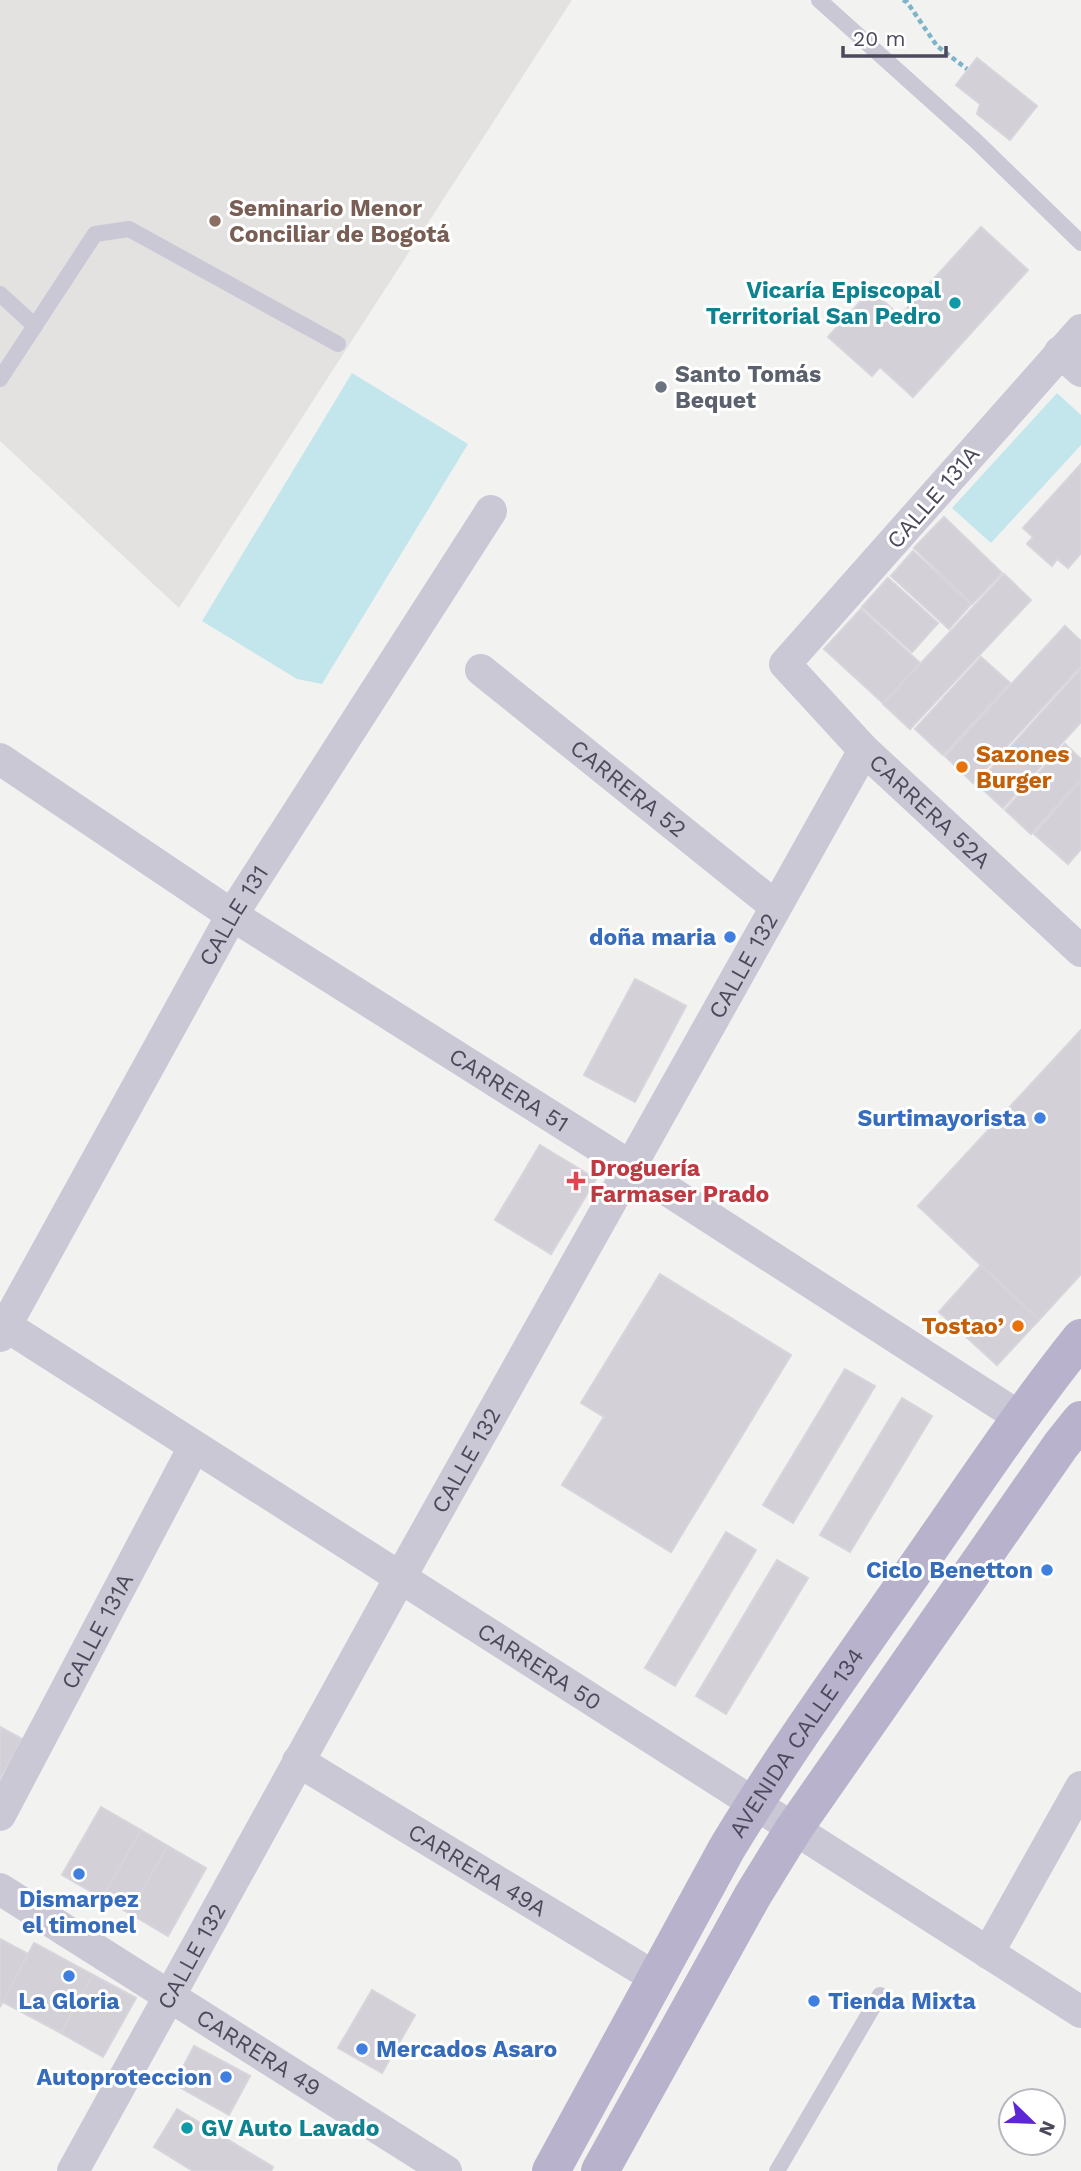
<svg xmlns="http://www.w3.org/2000/svg" width="1081" height="2171" font-family="'Work Sans',sans-serif">
	<rect width="100%" height="100%" fill="#f2f2f0"/>
	<polygon fill="#e3e2e1" points="0,0 572,0 179,608 0,441"/>
	<g fill="#c2e6ec">
		<polygon points="352,373 468,444 322,684 297,679 202,621"/>
		<polygon points="1057,393 1081,415 1081,445 991,543 952,508"/>
	</g>
	<g fill="#d3d0d7" stroke="#d7d4db" stroke-width="2">
		<polygon points="977,58 1037,106 1010,140 977,114 980,104 956,85"/>
		<polygon points="981,227 1028,270 913,397 880,367 872,376 828,337 871,290 900,316"/>
		<polygon points="1081,464 1081,553 1068,568 1057,559 1052,566 1027,544 1033,537 1023,528"/>
		<polygon points="944,517 1002,573 972,604 914,548"/>
		<polygon points="913,551 971,604 949,629 891,576"/>
		<polygon points="1004,574 1031,600 910,729 883,704"/>
		<polygon points="888,578 938,623 912,652 862,607"/>
		<polygon points="861,609 920,663 883,703 824,649"/>
		<polygon points="1065,626 1081,641 1081,666 973,783 945,756"/>
		<polygon points="981,657 1010,683 943,755 915,729"/>
		<polygon points="1081,669 1081,722 1003,808 977,784"/>
		<polygon points="1065,744 1081,759 1081,779 1031,834 1005,810"/>
		<polygon points="1081,781 1081,849 1068,864 1034,834"/>
		<polygon points="635,979 686,1006 635,1102 584,1075"/>
		<polygon points="1081,1030 1081,1274 1039,1320 918,1206"/>
		<polygon points="540,1145 596,1179 551,1254 495,1220"/>
		<polygon points="981,1265 1039,1320 997,1365 939,1312"/>
		<polygon points="660,1274 791,1355 671,1552 562,1485 604,1417 581,1403"/>
		<polygon points="845,1369 875,1386 793,1523 763,1505"/>
		<polygon points="902,1398 932,1416 850,1552 820,1535"/>
		<polygon points="726,1532 756,1550 675,1686 645,1668"/>
		<polygon points="777,1560 808,1578 726,1714 696,1696"/>
		<polygon points="0,1727 22,1739 0,1778"/>
		<polygon points="101,1807 141,1830 102,1898 62,1875"/>
		<polygon points="141,1830 168,1846 129,1913 102,1898"/>
		<polygon points="168,1846 206,1868 168,1936 129,1913"/>
		<polygon points="0,1939 28,1954 0,2007"/>
		<polygon points="34,1943 93,1975 61,2033 3,2002"/>
		<polygon points="93,1975 136,1998 103,2057 61,2033"/>
		<polygon points="372,1990 415,2015 382,2073 338,2048"/>
		<polygon points="194,2046 250,2076 229,2115 174,2084"/>
		<polygon points="177,2109 273,2167 271,2171 193,2171 154,2147"/>
	</g>
	<g fill="none" stroke-linecap="round" stroke-linejoin="round">
		<polyline stroke="#7db4c8" stroke-width="4.5" stroke-dasharray="5 3.5" stroke-linecap="butt" points="903,0 907,2 937,46 967,69"/>
		<g stroke="#cbc8d6" stroke-width="16">
			<polyline points="819,0 976,141 1081,243"/>
			<polyline points="0,294 35,326"/>
			<polyline points="0,379 95,234 129,229 338,344"/>
			<polyline points="777,2171 880,1995"/>
		</g>
		<g stroke="#cbc8d6" stroke-width="32">
			<path id="s1" d="M1081,330L785,664L864,750L1081,951"/>
			<polyline points="1060,352 1081,371"/>
			<path id="s2" d="M481,670L775,906"/>
			<path id="s3" d="M0,759L232,915L630,1166L1021,1418"/>
			<path id="s4" d="M0,1322L1081,2012"/>
			<path id="s5" d="M0,1336L232,915L491,511"/>
			<path id="s6" d="M298,1761L656,1978"/>
			<path id="s7" d="M0,1815L194,1447"/>
			<path id="s8" d="M0,1889L446,2171"/>
			<polyline points="988,1953 1081,1787"/>
			<path id="s9" d="M73,2171L400,1578L864,750"/>
		</g>
		<g stroke="#b8b2cc" stroke-width="38">
			<path id="s10" d="M551,2171L727,1848C784,1754 848,1665 911,1575C967,1495 1020,1414 1081,1338"/>
			<polyline points="600,2171 753,1895 793,1830 1061,1445 1081,1420"/>
		</g>
	</g>
	<circle fill="#8d6e63" stroke="#fff" stroke-width="2.5" cx="215" cy="221" r="7"/>
	<g fill="#0f9aa8" stroke="#fff" stroke-width="2.5">
		<circle cx="955" cy="303" r="7"/>
		<circle cx="187" cy="2128" r="7"/>
	</g>
	<circle fill="#6b7280" stroke="#fff" stroke-width="2.5" cx="661" cy="387" r="7"/>
	<g fill="#e8710a" stroke="#fff" stroke-width="2.5">
		<circle cx="962" cy="767" r="7"/>
		<circle cx="1018" cy="1326" r="7"/>
	</g>
	<g fill="#3f7fe0" stroke="#fff" stroke-width="2.5">
		<circle cx="730" cy="937" r="7"/>
		<circle cx="1040" cy="1118" r="7"/>
		<circle cx="1047" cy="1570" r="7"/>
		<circle cx="79" cy="1874" r="7"/>
		<circle cx="69" cy="1976" r="7"/>
		<circle cx="814" cy="2001" r="7"/>
		<circle cx="362" cy="2049" r="7"/>
		<circle cx="226" cy="2077" r="7"/>
	</g>
	<path fill="#e0444e" stroke="#fff" stroke-width="2.5" d="M572.5 1170.5h7v7h7v7h-7v7h-7v-7h-7v-7h7z"/>
	<g text-anchor="middle" stroke-width="6" stroke-linejoin="round" paint-order="stroke">
		<g font-size="23" font-weight="bold" fill="#785e54" stroke="#fff" text-anchor="start">
			<text x="229" y="216">Seminario Menor<tspan x="229" dy="26">Conciliar de Bogotá</tspan></text>
		</g>
		<g font-size="23" font-weight="bold" fill="#0d838f" stroke="#fff" text-anchor="end">
			<text x="941" y="298">Vicaría Episcopal<tspan x="941" dy="26">Territorial San Pedro</tspan></text>
			<text x="201" y="2136" text-anchor="start">GV Auto Lavado</text>
		</g>
		<g font-size="23" font-weight="bold" fill="#5b616d" stroke="#fff" text-anchor="start">
			<text x="675" y="382">Santo Tomás<tspan x="675" dy="26">Bequet</tspan></text>
		</g>
		<g font-size="23" fill="#4d495c" stroke="#fff">
			<text transform="translate(933 497) rotate(-49)" y="8">CALLE 131A</text>
			<text dy="8" stroke="none"><textPath href="#s2" startOffset="189">CARRERA 52</textPath></text>
			<text dy="8" stroke="none"><textPath href="#s1" startOffset="653">CARRERA 52A</textPath></text>
			<text dy="8" stroke="none"><textPath href="#s5" startOffset="481">CALLE 131</textPath></text>
			<text dy="8" stroke="none"><textPath href="#s9" startOffset="1379">CALLE 132</textPath></text>
			<text dy="8" stroke="none"><textPath href="#s3" startOffset="607">CARRERA 51</textPath></text>
			<text dy="8" stroke="none"><textPath href="#s9" startOffset="812">CALLE 132</textPath></text>
			<text dy="8" stroke="none"><textPath href="#s7" startOffset="208">CALLE 131A</textPath></text>
			<text dy="8" stroke="none"><textPath href="#s4" startOffset="640">CARRERA 50</textPath></text>
			<text dy="8" stroke="none"><textPath href="#s10" startOffset="494">AVENIDA CALLE 134</textPath></text>
			<text dy="8" stroke="none"><textPath href="#s6" startOffset="210">CARRERA 49A</textPath></text>
			<text dy="8" stroke="none"><textPath href="#s9" startOffset="245">CALLE 132</textPath></text>
			<text dy="8" stroke="none"><textPath href="#s8" startOffset="306">CARRERA 49</textPath></text>
		</g>
		<g font-size="23" font-weight="bold" fill="#c56008" stroke="#fff" text-anchor="start">
			<text x="976" y="762">Sazones<tspan x="976" dy="26">Burger</tspan></text>
			<text x="1004" y="1334" text-anchor="end">Tostao’</text>
		</g>
		<g font-size="23" font-weight="bold" fill="#366cbe" stroke="#fff" text-anchor="end">
			<text x="716" y="945">doña maria</text>
			<text x="1026" y="1126">Surtimayorista</text>
			<text x="1033" y="1578">Ciclo Benetton</text>
			<text x="79" y="1907" text-anchor="middle">Dismarpez<tspan x="79" dy="26">el timonel</tspan></text>
			<text x="69" y="2009" text-anchor="middle">La Gloria</text>
			<text x="828" y="2009" text-anchor="start">Tienda Mixta</text>
			<text x="376" y="2057" text-anchor="start">Mercados Asaro</text>
			<text x="212" y="2085">Autoproteccion</text>
		</g>
		<g font-size="23" font-weight="bold" fill="#be3a42" stroke="#fff" text-anchor="start">
			<text x="590" y="1176">Droguería<tspan x="590" dy="26">Farmaser Prado</tspan></text>
		</g>
	</g>
	<g transform="translate(1032 2122) rotate(113)"><circle r="33" fill="#ffffff" stroke="#b8b6be" stroke-width="2"/>
	<path d="M0-5L12 26L0 18L-12 26Z" fill="#5e27d5"/>
	<text y="-10" font-size="19" font-weight="bold" text-anchor="middle" fill="#4d495c">N</text>
	</g>
	<path d="M843 46v10h103v-10" fill="none" stroke="#4d495c" stroke-width="3.5"/>
	<text x="853" y="46" font-size="21" fill="#4d495c" stroke="#ffffff" stroke-width="5" paint-order="stroke">20 m</text>
</svg>
